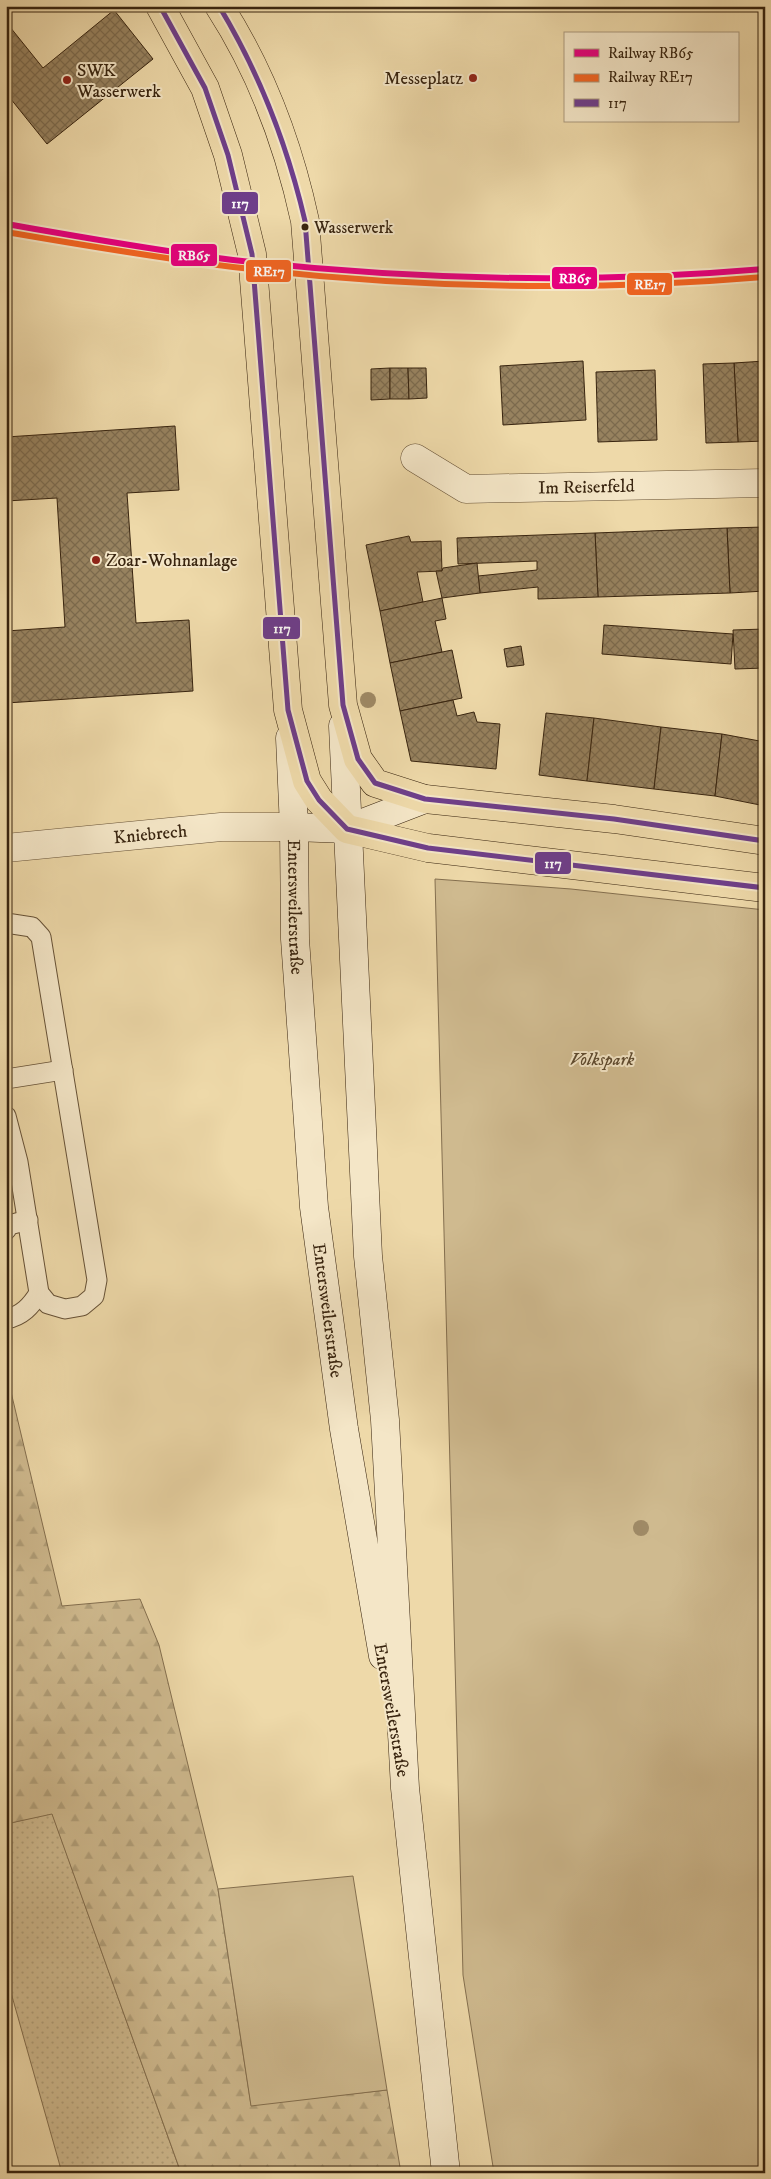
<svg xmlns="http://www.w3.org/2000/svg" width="771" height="2179" font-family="'IM FELL DW Pica',serif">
	<defs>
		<pattern id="grass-dots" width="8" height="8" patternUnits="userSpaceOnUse" patternTransform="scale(1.25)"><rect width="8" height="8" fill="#cfba8f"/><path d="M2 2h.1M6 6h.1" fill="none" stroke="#b2a07a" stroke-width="1.8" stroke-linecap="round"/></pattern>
		<pattern id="forest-firs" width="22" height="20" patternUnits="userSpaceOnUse" patternTransform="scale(1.25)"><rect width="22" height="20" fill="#cfba8f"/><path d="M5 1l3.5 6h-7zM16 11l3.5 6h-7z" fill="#b2a07a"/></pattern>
		<pattern id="building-cross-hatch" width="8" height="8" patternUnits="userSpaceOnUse" patternTransform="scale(1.25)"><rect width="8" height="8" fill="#97825f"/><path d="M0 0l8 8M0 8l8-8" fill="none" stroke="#7c6a4d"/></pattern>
	</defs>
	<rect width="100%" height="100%" fill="#eed9a9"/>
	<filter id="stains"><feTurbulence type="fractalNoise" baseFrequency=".004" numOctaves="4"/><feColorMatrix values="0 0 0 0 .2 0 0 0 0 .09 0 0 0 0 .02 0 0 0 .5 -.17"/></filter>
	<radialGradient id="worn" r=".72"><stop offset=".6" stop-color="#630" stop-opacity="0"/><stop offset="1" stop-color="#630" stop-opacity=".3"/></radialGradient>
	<polygon fill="url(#grass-dots)" stroke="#846f4f" points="52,1813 181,2173 62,2173 6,1975 6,1824"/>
	<polygon fill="url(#forest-firs)" stroke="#846f4f" points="6,1371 62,1606 140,1599 159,1645 218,1889 251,2105 387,2090 401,2173 181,2173 52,1814 6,1824"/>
	<g fill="#cfba8f" stroke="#846f4f">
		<polygon points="435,879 571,889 765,910 765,2173 494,2173 463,1975"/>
		<polygon points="353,1876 387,2090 251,2106 218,1889"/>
	</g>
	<g fill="url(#building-cross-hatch)" stroke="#38240f">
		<polygon points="114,10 153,59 47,144 6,93 6,22 43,68"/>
		<polygon points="583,361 586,420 503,425 500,366"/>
		<polygon points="765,361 765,441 738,442 734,363"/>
		<polygon points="734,363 738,442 706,443 703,364"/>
		<polygon points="390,368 390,399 371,400 371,369"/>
		<polygon points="390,368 408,368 409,399 390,399"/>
		<polygon points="408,368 426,368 427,398 409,399"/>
		<polygon points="655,370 657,440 598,442 596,372"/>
		<polygon points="175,426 179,490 127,493 136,623 189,620 193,691 6,703 6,631 65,627 57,498 6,501 6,437"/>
		<polygon points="765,527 765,591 730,593 727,528"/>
		<polygon points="727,528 730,593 598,597 595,533"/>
		<polygon points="595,533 598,597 538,599 538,587 480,593 478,576 537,570 537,561 458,564 457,538"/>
		<polygon points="409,536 411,542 441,541 442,571 417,572 423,602 380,611 366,545"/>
		<polygon points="477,563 480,593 442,598 436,571 442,571 443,568"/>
		<polygon points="442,598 446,619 435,621 442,652 390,663 380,611"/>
		<polygon points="604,625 733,634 731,664 602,654"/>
		<polygon points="765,629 765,668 735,669 733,630"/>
		<polygon points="521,646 524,665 507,667 504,649"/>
		<polygon points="452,650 462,698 400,711 390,663"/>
		<polygon points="453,700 457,716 474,712 477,722 500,724 496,769 411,761 400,711"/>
		<polygon points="546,713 594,718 587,781 539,775"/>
		<polygon points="594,718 661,727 654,789 587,781"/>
		<polygon points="661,727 722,734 715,796 654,789"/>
		<polygon points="722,734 765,742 765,806 715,796"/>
	</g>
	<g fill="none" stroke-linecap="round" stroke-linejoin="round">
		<defs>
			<g id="service">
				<polyline points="6,923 32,927 41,937 97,1280 94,1296 82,1306 65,1309 48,1304 39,1293 18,1162 6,1116"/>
				<polyline points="6,1079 63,1070"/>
				<polyline points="6,1230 9,1225 28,1220"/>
				<path d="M6,1319C22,1316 31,1306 39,1293"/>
			</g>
			<g id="minor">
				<path id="s1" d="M415,458L466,489L765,483"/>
				<path id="s2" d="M6,848L221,827H294"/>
			</g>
			<g id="secondary">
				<polyline points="343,726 368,1256 385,1420 405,1788 446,2173"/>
				<path id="s3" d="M290,738L294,827L295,939L314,1207L344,1429L383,1656"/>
				<polyline points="294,827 347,829 425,799"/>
			</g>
			<g id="primary">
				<polyline points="160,6 205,88 228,155 252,254 288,710 307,781 319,800 347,829 428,848 765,888"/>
				<path d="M219,6C261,71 289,147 305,221L343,705L358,759L375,783L425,799L614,819L765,841"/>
			</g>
		</defs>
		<use href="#service" stroke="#665136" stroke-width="21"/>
		<use href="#minor" stroke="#665136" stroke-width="29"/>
		<use href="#secondary" stroke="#38240f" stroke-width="29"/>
		<use href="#primary" stroke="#38240f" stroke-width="29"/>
		<use href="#service" stroke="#f4e6c7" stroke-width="19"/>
		<use href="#minor" stroke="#f4e6c7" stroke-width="28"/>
		<use href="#secondary" stroke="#f4e6c7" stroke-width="28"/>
		<use href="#primary" stroke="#eed9a9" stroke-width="28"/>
		<defs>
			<g id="bus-1">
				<polyline points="160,6 205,88 228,155 252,254 288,710 307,781 319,800 347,829 428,848 765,888"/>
				<path d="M219,6C260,74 287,144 305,221L343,705L358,759L375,783L425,799L614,819L765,841"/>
			</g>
		</defs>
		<use href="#bus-1" stroke="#f4e6c7" stroke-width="9"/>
		<use href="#bus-1" stroke="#6e3e8b" stroke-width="5"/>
		<defs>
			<path id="rail-1" d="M6,224C82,237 157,251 233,260C409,280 589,284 765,269"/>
			<path id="rail-2" d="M6,232C82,245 157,258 233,267C409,288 588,292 765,277"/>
		</defs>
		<use href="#rail-1" stroke="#f4e6c7" stroke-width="10"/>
		<use href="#rail-2" stroke="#f4e6c7" stroke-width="10"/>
		<use href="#rail-1" stroke="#e5007d" stroke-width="6"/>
		<use href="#rail-2" stroke="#f26522" stroke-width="6"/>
	</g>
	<g fill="#9f8a66">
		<circle cx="368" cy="700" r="8"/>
		<circle cx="641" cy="1528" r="8"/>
	</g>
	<g fill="#8f2418" stroke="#f4e6c7" stroke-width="2">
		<circle cx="473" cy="78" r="5"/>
		<circle cx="67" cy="80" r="5"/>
		<circle cx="96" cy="560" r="5"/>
	</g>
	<circle fill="#38240f" stroke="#f4e6c7" stroke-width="2" cx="305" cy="227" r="4.5"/>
	<g text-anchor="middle" stroke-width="4" stroke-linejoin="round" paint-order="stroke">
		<g font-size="17" fill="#38240f" stroke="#f4e6c7" text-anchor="start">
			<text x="314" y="233">Wasserwerk</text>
		</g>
		<g font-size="18" fill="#38240f" stroke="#f4e6c7" text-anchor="start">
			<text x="77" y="76">SWK<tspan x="77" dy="21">Wasserwerk</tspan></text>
			<text x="463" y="84" text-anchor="end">Messeplatz</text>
			<text x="106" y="566">Zoar-Wohnanlage</text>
		</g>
		<g font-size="18" fill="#38240f" stroke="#f4e6c7">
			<text dy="6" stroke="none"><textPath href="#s1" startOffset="180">Im Reiserfeld</textPath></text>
			<text dy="6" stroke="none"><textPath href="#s2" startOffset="145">Kniebrech</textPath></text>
			<text dy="6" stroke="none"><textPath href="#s3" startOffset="169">Entersweilerstraße</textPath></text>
			<text dy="6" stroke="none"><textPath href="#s3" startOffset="574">Entersweilerstraße</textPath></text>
			<text transform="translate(392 1710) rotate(80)" y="6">Entersweilerstraße</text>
		</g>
		<g font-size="18" font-style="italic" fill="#5e4a2f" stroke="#f4e6c7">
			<text x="602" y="1065">Volkspark</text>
		</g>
	</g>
	<g stroke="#f4e6c7" stroke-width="2">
		<rect x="221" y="191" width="38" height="24" rx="5" fill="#6e3e8b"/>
		<rect x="170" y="243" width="48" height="24" rx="5" fill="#e5007d"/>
		<rect x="245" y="259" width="47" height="24" rx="5" fill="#f26522"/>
		<rect x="551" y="266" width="47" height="24" rx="5" fill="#e5007d"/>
		<rect x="626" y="272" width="47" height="24" rx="5" fill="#f26522"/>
		<rect x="262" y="616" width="39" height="24" rx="5" fill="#6e3e8b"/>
		<rect x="534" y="851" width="38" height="24" rx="5" fill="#6e3e8b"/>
	</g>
	<g font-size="14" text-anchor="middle" font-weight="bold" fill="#fff">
		<text x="240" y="208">117</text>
		<text x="194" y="260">RB65</text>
		<text x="269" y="276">RE17</text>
		<text x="575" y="283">RB65</text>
		<text x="650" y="289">RE17</text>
		<text x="282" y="633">117</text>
		<text x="553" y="868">117</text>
	</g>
	<rect width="771" height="2179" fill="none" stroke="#eed9a9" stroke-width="25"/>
	<rect x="8" y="8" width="756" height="2164" fill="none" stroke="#38240f" stroke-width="2.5"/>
	<rect x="12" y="12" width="746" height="2154" fill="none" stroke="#38240f"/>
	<rect x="564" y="32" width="175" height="90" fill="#f4e6c7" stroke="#a9987d"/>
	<rect x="574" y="49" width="25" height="8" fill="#e5007d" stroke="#a9987d"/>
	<text x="608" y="58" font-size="15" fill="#38240f">Railway RB65</text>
	<rect x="574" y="74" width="25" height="8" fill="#f26522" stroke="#a9987d"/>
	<text x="608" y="82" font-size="15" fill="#38240f">Railway RE17</text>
	<rect x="574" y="99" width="25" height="8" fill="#6e3e8b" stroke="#a9987d"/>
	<text x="608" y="108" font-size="15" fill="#38240f">117</text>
	<rect width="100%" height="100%" filter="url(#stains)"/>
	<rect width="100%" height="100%" fill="url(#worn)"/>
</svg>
